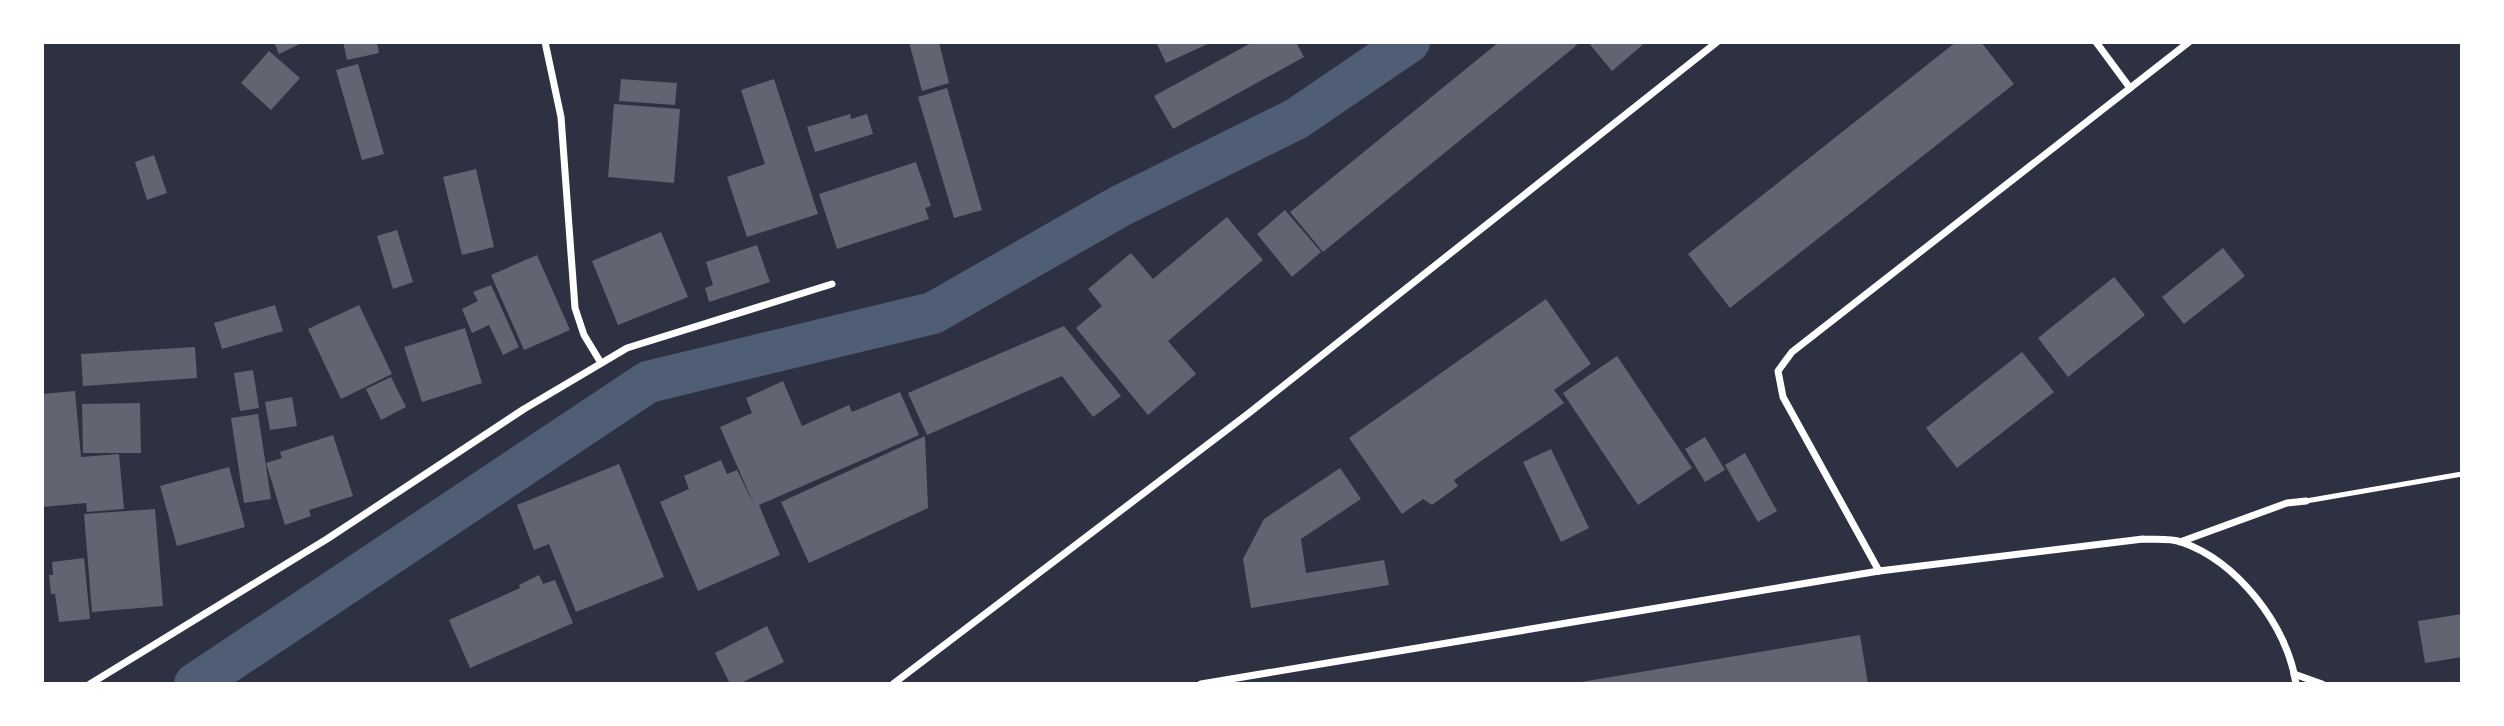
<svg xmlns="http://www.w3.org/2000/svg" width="2504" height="726" font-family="'DejaVu Sans',sans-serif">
	<rect width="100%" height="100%" fill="#2d3142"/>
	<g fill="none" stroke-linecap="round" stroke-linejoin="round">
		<polyline stroke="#4f5d75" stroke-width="42" points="195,684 648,382 933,313 1120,206 1296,119 1409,42"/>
	</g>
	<g fill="#626471">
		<polygon points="274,42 304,42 279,54"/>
		<polygon points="343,42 377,42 379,53 347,60"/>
		<polygon points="909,42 939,42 949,83 922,91"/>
		<polygon points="1156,42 1212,42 1166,63"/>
		<polygon points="1253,42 1296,42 1304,57 1173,129 1154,96"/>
		<polygon points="1499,42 1575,42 1577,45 1323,252 1290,212"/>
		<polygon points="1588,42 1646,42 1612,71"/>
		<polygon points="1956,42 1981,42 2014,84 1730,308 1688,254"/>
		<polygon points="269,51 300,78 271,110 241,83"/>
		<polygon points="358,64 384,154 362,160 336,70"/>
		<polygon points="621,79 677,83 675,105 619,101"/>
		<polygon points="774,79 818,214 747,237 727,177 765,164 741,90"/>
		<polygon points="947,88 982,210 954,218 918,97"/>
		<polygon points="614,104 680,109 674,183 608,177"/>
		<polygon points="850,114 851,119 867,114 873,134 815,152 807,127"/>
		<polygon points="154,155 167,193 147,200 135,162"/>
		<polygon points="916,162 931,206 925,208 929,219 837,249 819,194"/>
		<polygon points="476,169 494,247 462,255 443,177"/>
		<polygon points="1285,210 1321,252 1292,277 1257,234"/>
		<polygon points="1227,217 1263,260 1168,341 1196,374 1148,415 1076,328 1102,306 1088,289 1131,253 1153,279"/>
		<polygon points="397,230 413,282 393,289 377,236"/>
		<polygon points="661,232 688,297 618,325 592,261"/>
		<polygon points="757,245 770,282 709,302 705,288 713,285 706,262"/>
		<polygon points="2223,248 2245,276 2184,324 2162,297"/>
		<polygon points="537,255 570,330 524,350 491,275"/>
		<polygon points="2114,277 2145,315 2068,377 2038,338"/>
		<polygon points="491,285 519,347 503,355 489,325 472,333 462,309 478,301 473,292"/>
		<polygon points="1546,299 1591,364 1554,390 1564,403 1454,480 1458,486 1432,505 1423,499 1402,514 1349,438"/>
		<polygon points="275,305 283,331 222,349 214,323"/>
		<polygon points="359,305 392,374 341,399 308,329"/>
		<polygon points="1064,326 1121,396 1093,417 1062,376 927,435 908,393"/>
		<polygon points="465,328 482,383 422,402 404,347"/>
		<polygon points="195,347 197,378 83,386 81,354"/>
		<polygon points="2022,352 2054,392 1957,468 1926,428"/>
		<polygon points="1617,356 1692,468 1638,505 1563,393"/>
		<polygon points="253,370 259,408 240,411 234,373"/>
		<polygon points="391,377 406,407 381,420 366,389"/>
		<polygon points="783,381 802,426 849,405 852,412 900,392 919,435 759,505 780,555 698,591 660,502 689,489 684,476 721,460 727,474 737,470 755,507 720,427 752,413 746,398"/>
		<polygon points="75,391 81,457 119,454 124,509 87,512 86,503 42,507 42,394"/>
		<polygon points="292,397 297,426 270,430 265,402"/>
		<polygon points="140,403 141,453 83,453 82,404"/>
		<polygon points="258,414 271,499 244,503 231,418"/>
		<polygon points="333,435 353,496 309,510 311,516 285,525 266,463 282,458 280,452"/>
		<polygon points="925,436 928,508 809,563 781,502"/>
		<polygon points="1705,437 1725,470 1705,482 1685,449"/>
		<polygon points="1551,449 1589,528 1561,542 1523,462"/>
		<polygon points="1745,453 1777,511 1758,522 1725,465"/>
		<polygon points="619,464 664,577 576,612 549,544 534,550 517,505"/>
		<polygon points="229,467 245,527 177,546 160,486"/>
		<polygon points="1340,468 1361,499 1301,539 1306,573 1384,560 1389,585 1251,608 1243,559 1264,519"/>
		<polygon points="155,509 163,606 92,612 84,514"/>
		<polygon points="84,558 90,619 59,622 55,594 51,594 49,575 53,575 52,562"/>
		<polygon points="539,575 543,584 555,580 573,623 470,668 449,620 520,588 519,585"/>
		<polygon points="2462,614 2462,657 2425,663 2418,621"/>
		<polygon points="767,626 784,662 739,684 730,684 715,653"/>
		<polygon points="1860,635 1868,684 1575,684 1575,683"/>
	</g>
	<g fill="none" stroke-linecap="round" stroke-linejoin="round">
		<polyline stroke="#fff" stroke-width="5" points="2306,501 2462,474"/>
		<g stroke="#fff" stroke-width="7">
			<polyline points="545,42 561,117 575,308 584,335 601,363"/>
			<polyline points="2096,42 2130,88"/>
			<polyline points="2180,542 2287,503 2306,501"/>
			<polyline points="1879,571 1783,397 1778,371 1792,352 2189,42"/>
			<polyline points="2294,674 2322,684"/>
			<polyline points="90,684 327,539 524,409 627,348 832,284"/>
			<polyline points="893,684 1249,413 1717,42"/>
			<path d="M1201,684L1879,571L2143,539C2155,540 2170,538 2181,542C2237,561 2288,626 2296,684"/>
		</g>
	</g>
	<rect width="2504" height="726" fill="none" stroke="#ffffff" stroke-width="88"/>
</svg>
